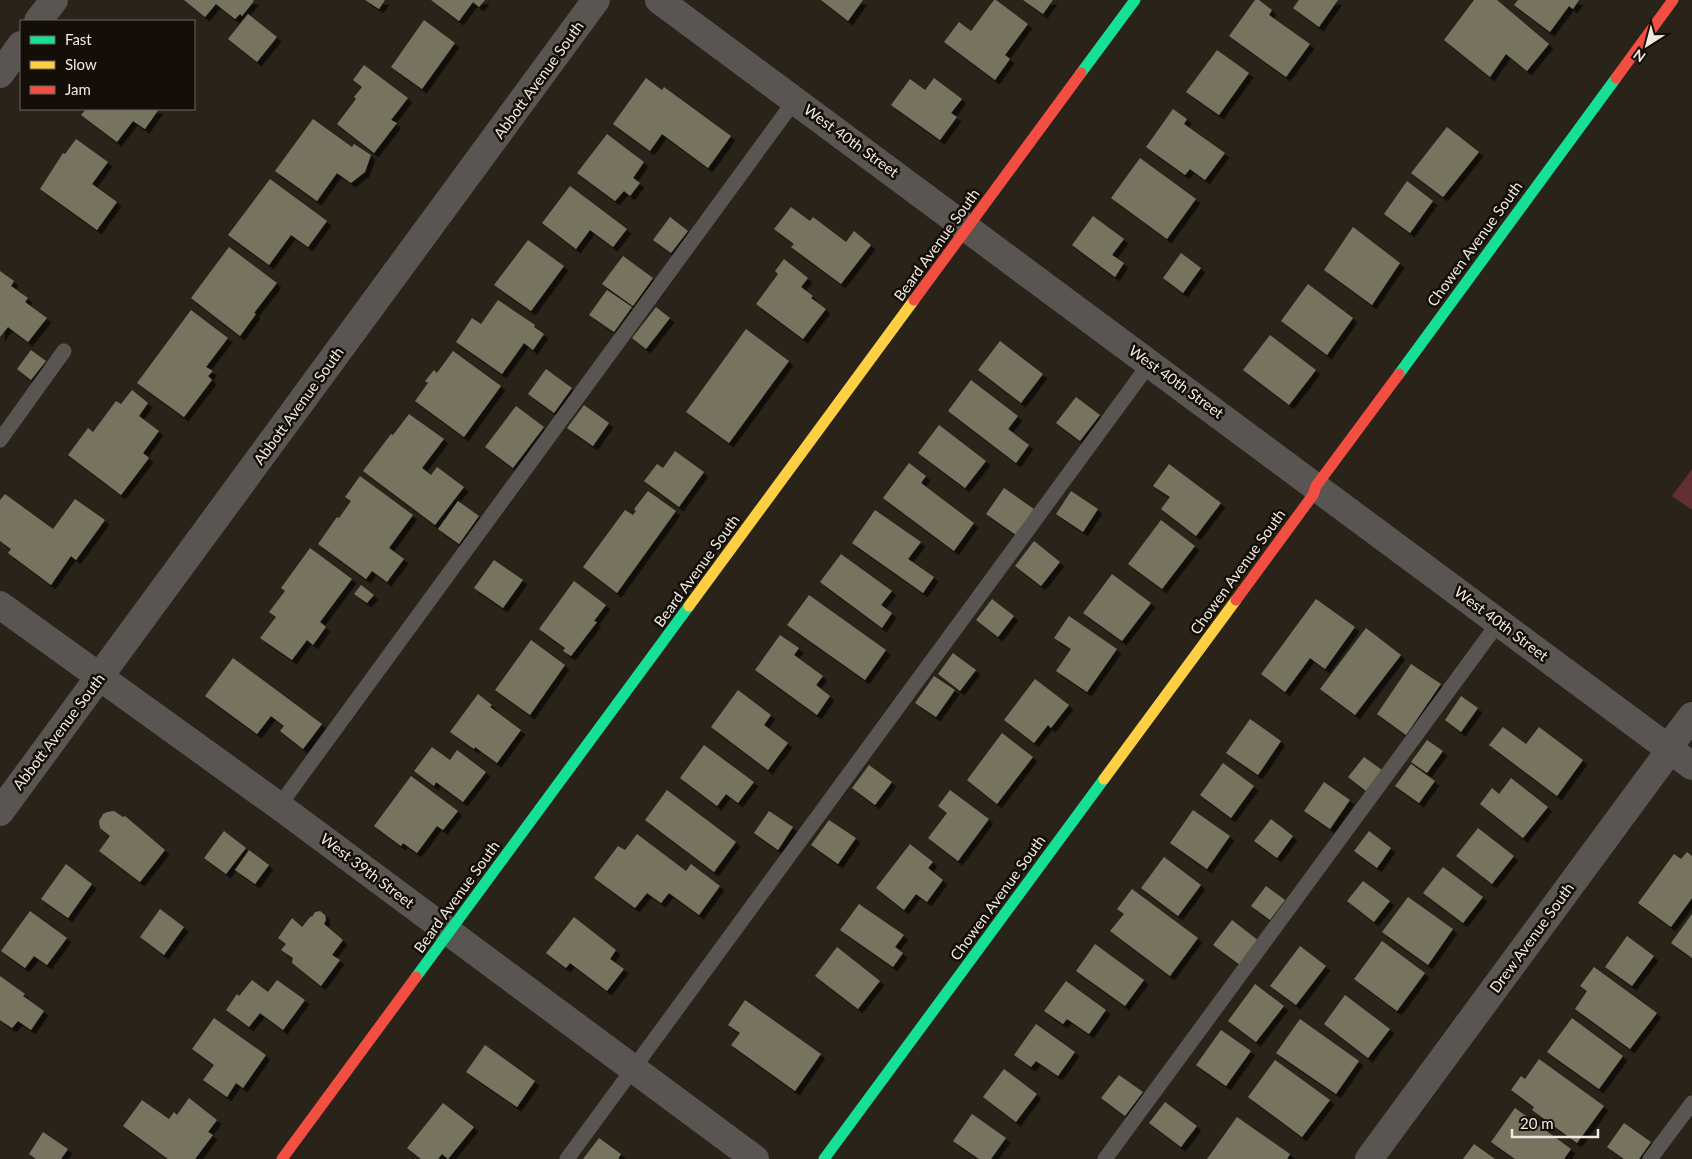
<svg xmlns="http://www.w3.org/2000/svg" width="1692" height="1159" font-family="Lato,sans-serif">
	<defs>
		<filter id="shadow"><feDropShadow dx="4.5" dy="4.5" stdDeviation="0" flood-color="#0009"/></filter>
	</defs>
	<rect width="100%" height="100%" fill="#29231a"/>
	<polygon fill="#632f33" points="1692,469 1692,510 1672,496"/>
	<g fill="#76735f" filter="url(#shadow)">
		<polygon points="184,0 253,0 254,1 242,16 240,14 235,19 216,4 205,17"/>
		<polygon points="365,0 385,0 379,9"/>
		<polygon points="431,0 485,0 479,7 473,2 459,21"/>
		<polygon points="821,0 863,0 848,21"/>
		<polygon points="994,0 996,0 1028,24 1005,55 1010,59 995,80 944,42 959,22 971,31"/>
		<polygon points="1023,0 1053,0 1043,14"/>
		<polygon points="1255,0 1259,0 1272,10 1269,15 1310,44 1286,77 1229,36"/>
		<polygon points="1299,0 1338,0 1319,27 1293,8"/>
		<polygon points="1474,0 1497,0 1549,44 1527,71 1506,54 1490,77 1444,40"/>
		<polygon points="1518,0 1579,0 1573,9 1569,6 1550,32 1514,5"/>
		<polygon points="248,14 277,37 257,62 228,39"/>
		<polygon points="424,20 455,43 422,89 391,67"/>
		<polygon points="1217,50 1249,73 1219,115 1186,92"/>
		<polygon points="364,65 408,98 391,120 397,123 374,153 337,124 356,99 354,97 362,87 353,80"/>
		<polygon points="646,78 662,90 664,87 731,136 708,168 662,134 650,151 613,124"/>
		<polygon points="934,78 962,99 951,113 957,117 940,140 891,105 910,79 925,90"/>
		<polygon points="86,109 159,109 145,129 133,121 117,142 81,115"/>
		<polygon points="1173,109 1187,119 1184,124 1225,153 1205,180 1190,169 1185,175 1146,147"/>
		<polygon points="313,119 352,147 354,144 371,155 365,172 351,183 337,173 317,201 275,171"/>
		<polygon points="1447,127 1479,152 1443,197 1411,173"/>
		<polygon points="607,134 644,162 633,178 640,183 630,196 624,191 615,201 577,173"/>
		<polygon points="76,139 108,162 92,184 117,202 97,230 40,189 63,153 65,154"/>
		<polygon points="1140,158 1196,199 1167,239 1111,198"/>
		<polygon points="270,179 327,221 308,247 291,235 269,265 228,235"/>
		<polygon points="1407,181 1433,201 1410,233 1384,214"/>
		<polygon points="570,186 627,229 613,247 590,230 576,249 542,223"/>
		<polygon points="791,207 810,221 813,217 846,242 854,231 871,245 841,284 791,247 794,244 774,229"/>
		<polygon points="1093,216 1124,239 1112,255 1124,263 1115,277 1072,245"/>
		<polygon points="670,217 688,231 671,253 653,240"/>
		<polygon points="1353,227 1400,263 1372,305 1324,270"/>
		<polygon points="528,240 564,266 531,311 494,285"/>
		<polygon points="229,247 277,283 254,313 256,314 240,336 191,298"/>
		<polygon points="1181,253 1201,268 1183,293 1163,278"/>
		<polygon points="623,256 653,278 633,306 602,284"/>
		<polygon points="784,259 808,278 801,287 813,296 811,298 826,309 803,339 756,304 778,274 775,271"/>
		<polygon points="0,271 14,281 11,286 28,298 25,302 47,318 28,342 8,327 0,337"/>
		<polygon points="1308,284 1353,318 1327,355 1281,321"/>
		<polygon points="607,290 632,307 614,332 589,315"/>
		<polygon points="498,300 535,325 534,327 544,334 533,350 524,343 502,374 456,342 472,318 481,324"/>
		<polygon points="656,307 670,318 646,349 632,338"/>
		<polygon points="191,310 228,338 206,367 213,371 208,376 212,380 184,417 137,383"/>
		<polygon points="746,329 789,361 729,443 686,412"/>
		<polygon points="1270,335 1316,370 1289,405 1243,370"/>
		<polygon points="1000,341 1043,374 1021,403 978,370"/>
		<polygon points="31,350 46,361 31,380 17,369"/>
		<polygon points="453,351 501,386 464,437 415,401 428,383 425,381 434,370 437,373"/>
		<polygon points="546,369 572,388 554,413 528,394"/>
		<polygon points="971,380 1018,416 1008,429 1029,445 1016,463 948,411"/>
		<polygon points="132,390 148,403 139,416 159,431 143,453 149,458 121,495 68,455 88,428 93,432 116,401 121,404"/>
		<polygon points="1076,397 1100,415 1080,441 1056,423"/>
		<polygon points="584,405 609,423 593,446 567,428"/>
		<polygon points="516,406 544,427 513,468 485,447"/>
		<polygon points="409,414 444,439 422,468 431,475 437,467 464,487 435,525 363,471 391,434 393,435"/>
		<polygon points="939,425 986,461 965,488 918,453"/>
		<polygon points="675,451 704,472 679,507 644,481 657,464 663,468"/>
		<polygon points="909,463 926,476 921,483 974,523 954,551 883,498"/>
		<polygon points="1169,464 1221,503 1196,536 1161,509 1170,497 1153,486"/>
		<polygon points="360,476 413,515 389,548 404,559 387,582 372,571 366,579 318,544 337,517 339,518 351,501 345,497"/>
		<polygon points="1004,488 1034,509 1016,535 986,514"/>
		<polygon points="648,491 676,511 617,593 583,567 625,510 633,515 636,511 634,509"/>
		<polygon points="1071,491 1098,509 1083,532 1056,514"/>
		<polygon points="5,494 53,529 75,499 105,520 76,560 71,556 51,585 8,553 11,549 0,541 0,500"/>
		<polygon points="458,501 479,516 459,544 438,529"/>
		<polygon points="875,510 921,542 908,559 934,577 923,593 852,543"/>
		<polygon points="1161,520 1195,546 1162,589 1128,564"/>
		<polygon points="1034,541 1060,562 1041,586 1015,566"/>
		<polygon points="310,548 352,579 320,622 326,627 313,645 307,640 292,660 260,638 276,617 269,612 285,591 281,588"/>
		<polygon points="841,554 892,591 881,605 892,613 882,628 820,582"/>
		<polygon points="494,560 523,580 503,608 474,588"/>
		<polygon points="1112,574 1151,603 1122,641 1083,613"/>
		<polygon points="574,581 606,605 594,621 597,622 571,656 563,651 565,648 539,629"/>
		<polygon points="361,585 374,595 367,603 354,594"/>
		<polygon points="809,595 886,650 865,680 787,625"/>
		<polygon points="992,599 1014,616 998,637 976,620"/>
		<polygon points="1316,599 1355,627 1325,669 1310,658 1285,692 1261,674"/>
		<polygon points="1069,616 1117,649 1087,692 1056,671 1071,649 1054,638"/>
		<polygon points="1366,628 1401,655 1355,715 1320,689"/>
		<polygon points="780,635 799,648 794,655 823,676 816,685 830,696 817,715 755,670"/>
		<polygon points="531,640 565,665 530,715 495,690"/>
		<polygon points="953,653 976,670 960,691 938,674"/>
		<polygon points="233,658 322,724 303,749 280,731 284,726 271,716 257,734 205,696"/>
		<polygon points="1411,664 1441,684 1406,735 1377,714"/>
		<polygon points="934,676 955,690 936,717 915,703"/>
		<polygon points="1035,679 1069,705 1051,728 1048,725 1034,743 1004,720"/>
		<polygon points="738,690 771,715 764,725 788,743 768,770 711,727"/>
		<polygon points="478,694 492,705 490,707 521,730 497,763 475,747 474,749 450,732"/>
		<polygon points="1461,696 1478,708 1461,732 1445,720"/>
		<polygon points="1250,719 1281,741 1258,775 1226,753"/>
		<polygon points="1503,727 1526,744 1539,727 1583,760 1557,796 1489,745"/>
		<polygon points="1002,733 1033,757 997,804 967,780"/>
		<polygon points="1427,740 1443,751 1427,773 1411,762"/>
		<polygon points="704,745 754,782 738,803 726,794 717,806 680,778"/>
		<polygon points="432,747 450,760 457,750 486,772 463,802 436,782 434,786 414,771"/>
		<polygon points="1364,757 1382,770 1366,791 1348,777"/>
		<polygon points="1223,763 1254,786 1231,818 1200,795"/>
		<polygon points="1411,764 1435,781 1419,803 1395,786"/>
		<polygon points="869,765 892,782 875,805 852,788"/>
		<polygon points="411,776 458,811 443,830 437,826 417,853 403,843 401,846 374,826"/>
		<polygon points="1511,778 1548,807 1523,838 1480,804 1492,788 1499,794"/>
		<polygon points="1324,782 1350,800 1330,829 1304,811"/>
		<polygon points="667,790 736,842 714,872 645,820"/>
		<polygon points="950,790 989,819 958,861 928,838 947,813 938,806"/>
		<polygon points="1193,810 1230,836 1207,869 1170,843"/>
		<polygon points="114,811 123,817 125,816 165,850 140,882 99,851 110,836 100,828 99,821 103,814 107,812"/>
		<polygon points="769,811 793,827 778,850 754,833"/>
		<polygon points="1271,819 1293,836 1277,858 1254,841"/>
		<polygon points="829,820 856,838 838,864 811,845"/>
		<polygon points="1478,828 1514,856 1492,884 1456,856"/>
		<polygon points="224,831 246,848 226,874 204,858"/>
		<polygon points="1369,831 1391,848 1377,868 1354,851"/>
		<polygon points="637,834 686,871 691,864 720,886 699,915 669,893 661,903 647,893 635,908 594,878 618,846 625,850"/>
		<polygon points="910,844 933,862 928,868 943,880 927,902 916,894 904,910 876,888"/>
		<polygon points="249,850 269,865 255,884 235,870"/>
		<polygon points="1687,852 1692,856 1692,898 1671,927 1638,903 1674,854 1681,859"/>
		<polygon points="1164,857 1201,885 1178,916 1141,888"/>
		<polygon points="66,864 92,884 68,918 41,899"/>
		<polygon points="1443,867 1483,897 1463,923 1423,893"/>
		<polygon points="1363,881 1390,901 1374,922 1347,901"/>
		<polygon points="1266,886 1285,900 1270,920 1251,906"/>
		<polygon points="1132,889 1198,938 1170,976 1110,931 1124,914 1117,909"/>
		<polygon points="1408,897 1453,929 1428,965 1382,932"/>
		<polygon points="859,904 904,935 895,947 903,953 893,967 840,930"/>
		<polygon points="160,909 184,927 164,955 140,937"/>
		<polygon points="30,911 67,938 47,965 34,956 25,968 1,951"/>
		<polygon points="320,911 325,915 326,920 324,924 343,940 332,955 340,960 321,986 292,963 293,958 281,950 286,944 278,938 292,918 302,927 311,916 312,917 315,912"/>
		<polygon points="1692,914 1692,958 1671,943"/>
		<polygon points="574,917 616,950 610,959 624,969 607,991 570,963 566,968 546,953"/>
		<polygon points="1232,920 1259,941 1240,965 1213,945"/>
		<polygon points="1627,936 1654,956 1632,986 1605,967"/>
		<polygon points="1382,941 1425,973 1397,1011 1354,979"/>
		<polygon points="1095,944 1144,980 1125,1006 1076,971"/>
		<polygon points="1300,946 1326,966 1296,1005 1270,986"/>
		<polygon points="837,947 880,981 858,1009 815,976"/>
		<polygon points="1594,967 1657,1013 1630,1049 1575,1009 1587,991 1580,986"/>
		<polygon points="0,976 25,994 23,996 44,1011 31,1030 18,1021 12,1028 0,1020"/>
		<polygon points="252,980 268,992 277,980 305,1000 283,1030 260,1013 249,1027 226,1010 237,994 239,996"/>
		<polygon points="1066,981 1106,1010 1089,1034 1067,1019 1063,1024 1044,1011"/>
		<polygon points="1255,984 1284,1006 1256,1042 1228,1021"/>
		<polygon points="1345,995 1390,1029 1368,1058 1324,1024"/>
		<polygon points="745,1000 821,1054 795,1091 731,1045 740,1033 728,1025"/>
		<polygon points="214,1018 266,1055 243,1088 236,1083 227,1097 203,1080 214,1065 192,1049"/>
		<polygon points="1572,1018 1623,1056 1599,1089 1547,1052"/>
		<polygon points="1300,1019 1359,1061 1336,1094 1276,1053"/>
		<polygon points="1036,1024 1075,1052 1058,1076 1036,1061 1031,1067 1014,1055"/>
		<polygon points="1221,1030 1251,1051 1226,1086 1196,1065"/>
		<polygon points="485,1045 535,1081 517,1107 466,1072"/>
		<polygon points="1539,1059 1604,1106 1577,1143 1532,1110 1534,1107 1511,1090 1521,1076 1525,1079"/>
		<polygon points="1275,1060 1330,1100 1302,1137 1248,1097"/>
		<polygon points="1004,1069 1037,1094 1016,1122 983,1097"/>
		<polygon points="1119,1075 1143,1092 1125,1116 1101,1098"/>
		<polygon points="189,1098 217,1120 208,1132 213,1135 195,1159 168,1159 123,1126 142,1100 169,1119 174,1112 177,1115"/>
		<polygon points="1165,1102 1197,1126 1181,1147 1149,1123"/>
		<polygon points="443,1103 474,1127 448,1159 442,1154 438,1159 421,1159 407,1148"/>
		<polygon points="1515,1108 1571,1149 1564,1159 1515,1159 1491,1142"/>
		<polygon points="972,1114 1006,1138 991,1159 979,1159 953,1141"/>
		<polygon points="1237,1117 1290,1154 1287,1159 1207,1159"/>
		<polygon points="1624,1123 1651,1142 1639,1159 1624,1159 1607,1147"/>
		<polygon points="43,1132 68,1149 61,1159 36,1159 29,1154"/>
		<polygon points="599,1138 621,1154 618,1159 583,1159"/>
		<polygon points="1474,1144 1495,1159 1463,1159"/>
	</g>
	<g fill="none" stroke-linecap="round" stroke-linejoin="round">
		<g stroke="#595553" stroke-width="15">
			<polyline points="0,440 64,351"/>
			<polyline points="279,806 795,100"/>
			<polyline points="567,1159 1150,363"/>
			<polyline points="1105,1159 1499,622"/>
			<polyline points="1650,1159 1692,1103"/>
		</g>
		<g stroke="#595553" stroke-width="28">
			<polyline points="659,0 1692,766"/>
			<polyline points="38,21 54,0"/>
			<polyline points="0,74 21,45"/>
			<polyline points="0,605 279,806 755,1159"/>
			<polyline points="0,812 596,0"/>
			<polyline points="1369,1159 1645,784 1665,757 1668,748 1692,716"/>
		</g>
		<g stroke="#16e098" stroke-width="11">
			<polyline points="1081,73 1135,0"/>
			<polyline points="1399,374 1616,78"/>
			<polyline points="416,977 689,606"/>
			<polyline points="824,1159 1104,779"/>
		</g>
		<g stroke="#ffcf43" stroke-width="11">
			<polyline points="689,606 914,300"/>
			<polyline points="1104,779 1236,600"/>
		</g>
		<g stroke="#f24e42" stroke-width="11">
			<polyline points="1616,78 1673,0"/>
			<polyline points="914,300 1081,73"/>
			<polyline points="1236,600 1313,495 1316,486 1399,374"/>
			<polyline points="282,1159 416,977"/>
		</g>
	</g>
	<g text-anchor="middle" stroke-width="5" stroke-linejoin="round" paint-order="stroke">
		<g font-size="15" fill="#f1eae0" stroke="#130e08">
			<text transform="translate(539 80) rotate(-54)" y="5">Abbott Avenue South</text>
			<text transform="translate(851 141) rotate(36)" y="5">West 40th Street</text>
			<text transform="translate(1475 244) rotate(-54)" y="5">Chowen Avenue South</text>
			<text transform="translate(937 245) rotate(-54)" y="5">Beard Avenue South</text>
			<text transform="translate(1176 382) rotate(36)" y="5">West 40th Street</text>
			<text transform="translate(299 406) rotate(-54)" y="5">Abbott Avenue South</text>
			<text transform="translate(697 571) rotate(-54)" y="5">Beard Avenue South</text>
			<text transform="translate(1238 572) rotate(-54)" y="5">Chowen Avenue South</text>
			<text transform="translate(1501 624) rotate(37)" y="5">West 40th Street</text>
			<text transform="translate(59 732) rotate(-53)" y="5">Abbott Avenue South</text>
			<text transform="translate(367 871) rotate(37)" y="5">West 39th Street</text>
			<text transform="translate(457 897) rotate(-54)" y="5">Beard Avenue South</text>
			<text transform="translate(998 898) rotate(-54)" y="5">Chowen Avenue South</text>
			<text transform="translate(1532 938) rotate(-54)" y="5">Drew Avenue South</text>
		</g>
	</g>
	<rect x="20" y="20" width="175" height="90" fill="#130e08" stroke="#6c665e"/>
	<rect x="30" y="36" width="25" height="8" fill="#16e098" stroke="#6c665e"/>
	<text x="65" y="45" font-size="15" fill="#f1eae0">Fast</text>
	<rect x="30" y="61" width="25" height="8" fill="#ffcf43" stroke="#6c665e"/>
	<text x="65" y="70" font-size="15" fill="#f1eae0">Slow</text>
	<rect x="30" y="86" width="25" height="8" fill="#f24e42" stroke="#6c665e"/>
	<text x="65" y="95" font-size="15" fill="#f1eae0">Jam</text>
	<g transform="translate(1647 45) rotate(216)" stroke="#130e08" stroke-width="4" paint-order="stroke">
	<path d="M0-4L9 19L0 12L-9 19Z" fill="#f1eae0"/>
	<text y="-8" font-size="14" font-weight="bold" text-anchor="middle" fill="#f1eae0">N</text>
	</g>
	<path d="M1512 1129v8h86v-8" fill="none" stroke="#f1eae0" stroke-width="2.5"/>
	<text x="1520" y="1129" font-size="15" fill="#f1eae0" stroke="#130e08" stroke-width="4" paint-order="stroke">20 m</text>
</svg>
